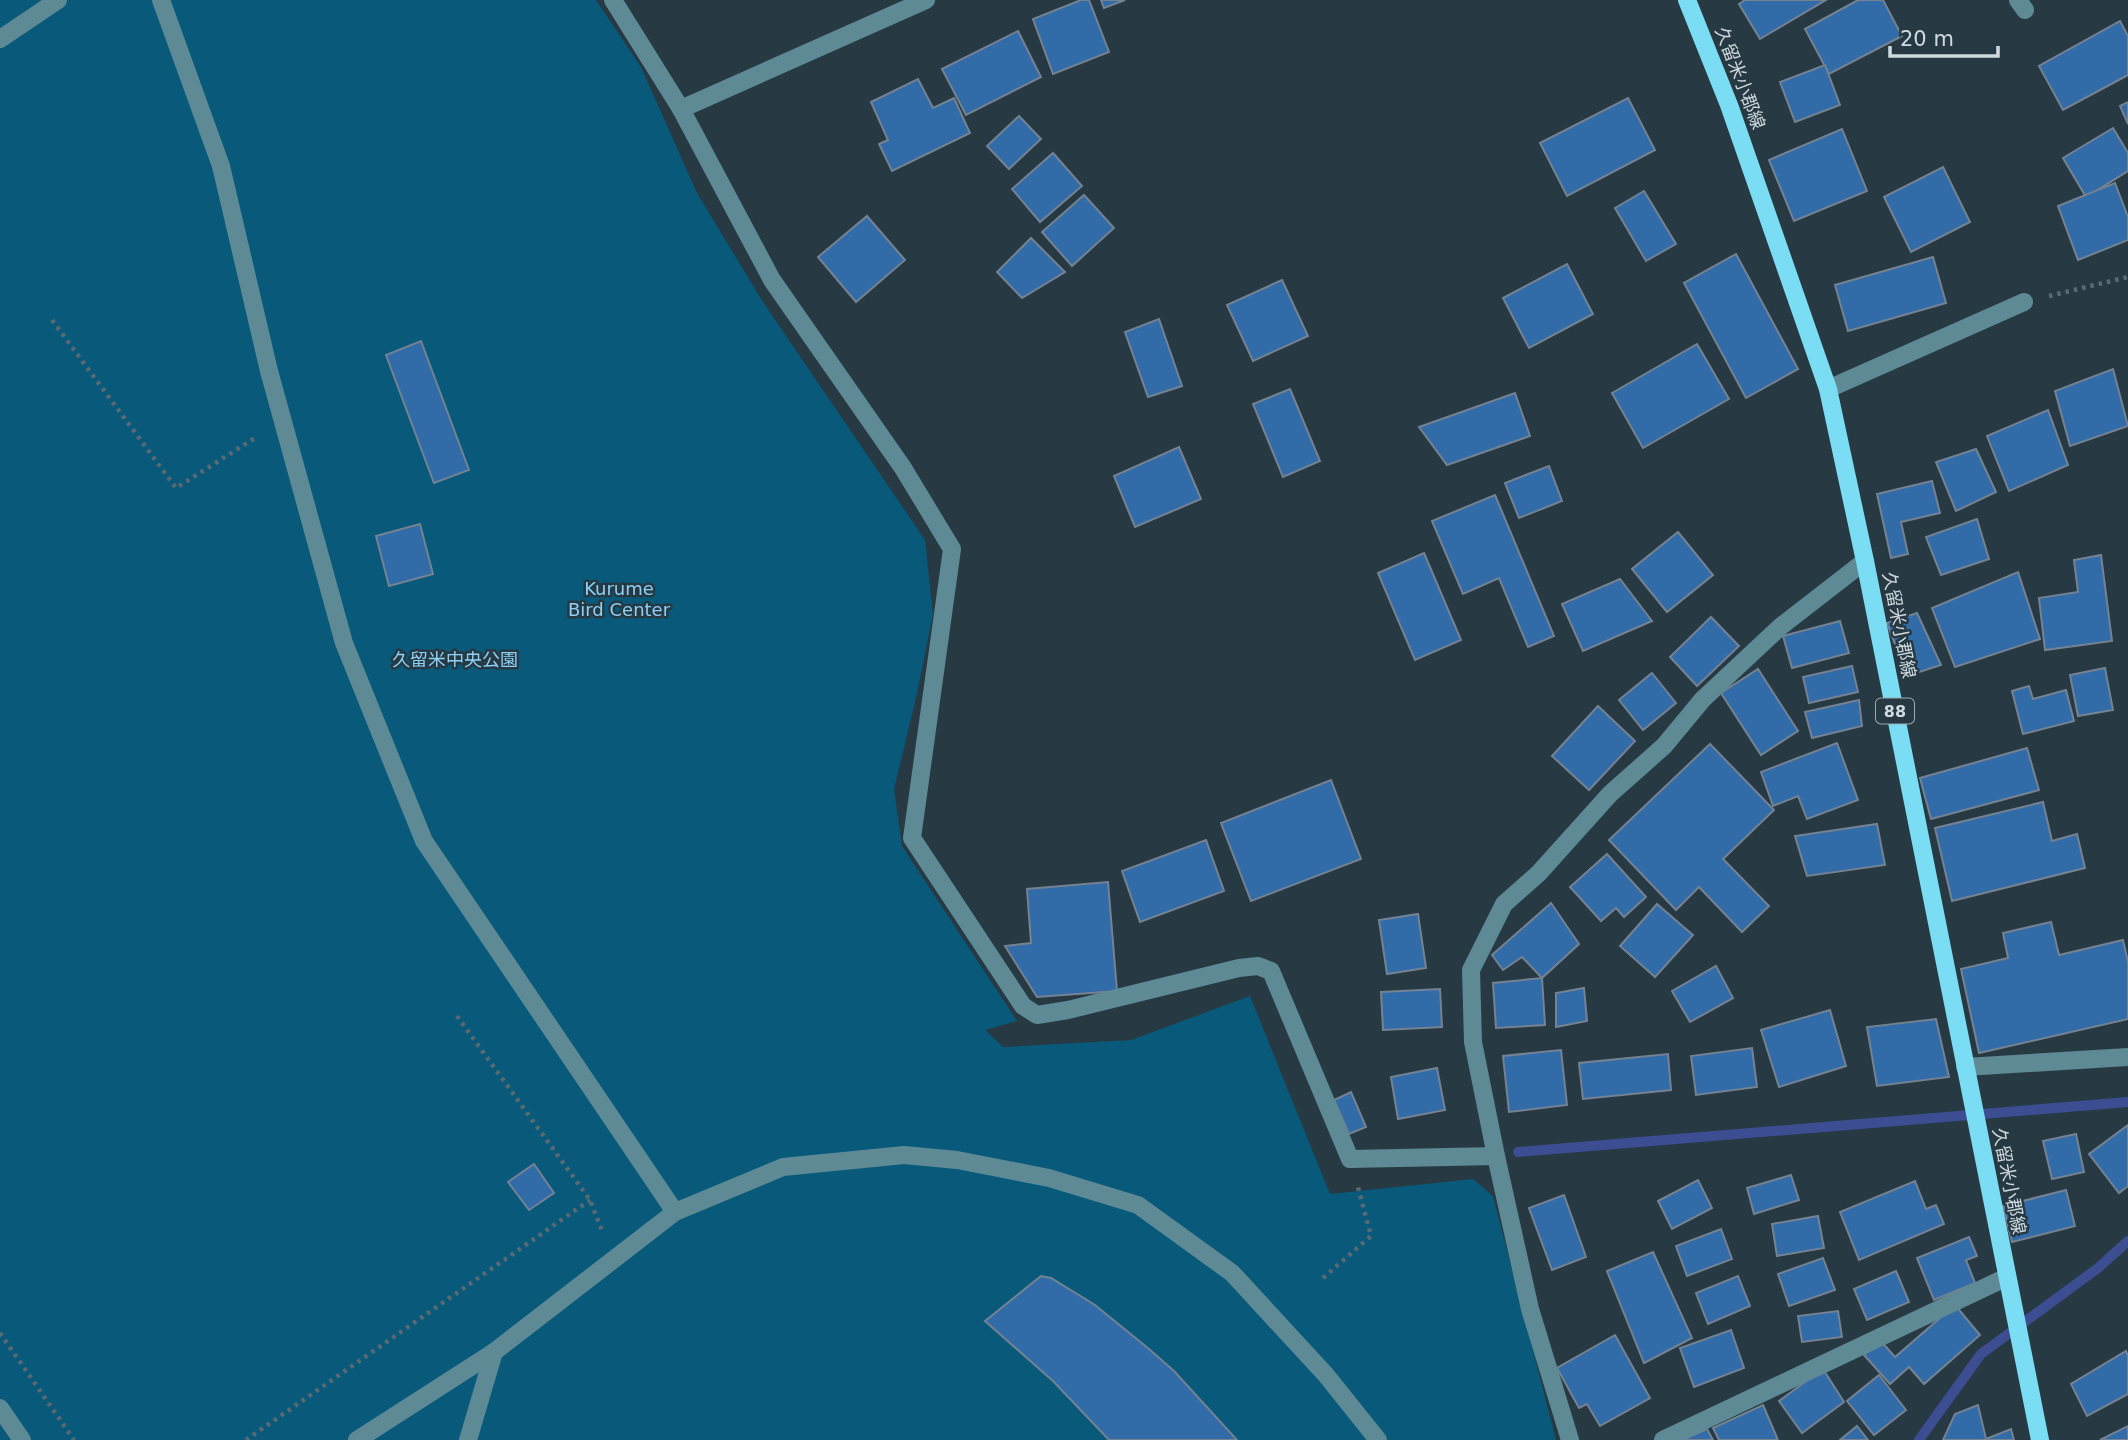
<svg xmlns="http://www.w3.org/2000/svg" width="2128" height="1440" font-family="'DejaVu Sans','Noto Sans JP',sans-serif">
	<rect width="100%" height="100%" fill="#273943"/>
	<polygon fill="#08597a" points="0,0 596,0 641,67 697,193 763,302 925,540 933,614 916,698 894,789 902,846 1017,1021 985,1030 1003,1047 1131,1040 1250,996 1330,1194 1473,1179 1493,1196 1556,1440 0,1440"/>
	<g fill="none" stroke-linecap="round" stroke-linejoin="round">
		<g stroke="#3d4d92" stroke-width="10">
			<polyline points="1518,1152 2128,1102"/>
			<polyline points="1919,1440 1981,1354 2098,1268 2128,1241"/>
		</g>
	</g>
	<g fill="#316ba8" stroke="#748292" stroke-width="2">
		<polygon points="1081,0 1089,0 1109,52 1053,74 1033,19"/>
		<polygon points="1101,0 1125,0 1104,8"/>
		<polygon points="1745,0 1826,0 1760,39 1739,4"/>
		<polygon points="1858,0 1883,0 1902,36 1829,74 1805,29"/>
		<polygon points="2120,21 2128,36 2128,75 2063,110 2039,66"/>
		<polygon points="1018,31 1041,77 966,115 942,69"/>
		<polygon points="1825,65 1840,105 1795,122 1780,82"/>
		<polygon points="918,79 933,108 954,98 970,133 892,171 879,144 888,140 871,102"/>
		<polygon points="1628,98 1655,150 1567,196 1540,143"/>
		<polygon points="2128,102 2128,124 2120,106"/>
		<polygon points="1019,116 1041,139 1009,169 987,146"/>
		<polygon points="2113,128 2128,153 2128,171 2086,197 2063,158"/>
		<polygon points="1842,129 1867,191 1794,221 1769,160"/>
		<polygon points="1053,153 1082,186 1040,222 1012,189"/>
		<polygon points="1943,167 1970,222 1911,252 1884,197"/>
		<polygon points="2115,183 2128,217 2128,240 2078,260 2058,206"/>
		<polygon points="1644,191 1676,244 1646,261 1615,208"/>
		<polygon points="1084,195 1114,228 1072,266 1042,232"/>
		<polygon points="867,216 905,260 856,302 818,257"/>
		<polygon points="1031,238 1065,272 1022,298 997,272"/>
		<polygon points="1736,254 1798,369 1746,398 1684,283"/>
		<polygon points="1933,257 1946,303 1848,331 1835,285"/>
		<polygon points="1567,264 1593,314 1529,348 1503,298"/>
		<polygon points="1282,280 1308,336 1253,361 1227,305"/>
		<polygon points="1159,319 1182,386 1148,397 1125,332"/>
		<polygon points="421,341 469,470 434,483 386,355"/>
		<polygon points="1697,344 1729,399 1643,448 1612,393"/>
		<polygon points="2113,369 2128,426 2070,446 2055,391"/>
		<polygon points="1290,389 1320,461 1283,477 1253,404"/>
		<polygon points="1515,393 1530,436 1447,465 1419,427"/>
		<polygon points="2048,410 2068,465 2009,491 1987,436"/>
		<polygon points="1179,447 1201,499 1135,527 1114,476"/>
		<polygon points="1976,449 1996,492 1956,511 1936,462"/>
		<polygon points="1549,466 1562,501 1519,518 1505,483"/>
		<polygon points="1932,481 1940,513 1901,522 1908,554 1891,558 1877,494"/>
		<polygon points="1495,495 1554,636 1528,647 1499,578 1463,594 1432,521"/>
		<polygon points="1977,519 1989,559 1941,575 1926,537"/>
		<polygon points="420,524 433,574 389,586 376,536"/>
		<polygon points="1678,532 1713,575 1667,612 1632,569"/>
		<polygon points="1424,553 1461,640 1415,660 1378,573"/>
		<polygon points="2101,555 2112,641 2045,650 2039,598 2078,592 2074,560"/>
		<polygon points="2018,572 2040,639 1955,667 1932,608"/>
		<polygon points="1620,579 1652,621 1583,651 1562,604"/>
		<polygon points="1917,613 1941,665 1907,676 1887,623"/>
		<polygon points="1711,617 1739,646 1697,686 1670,657"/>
		<polygon points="1840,621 1849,653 1792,668 1783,636"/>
		<polygon points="1852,666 1858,692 1809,703 1803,677"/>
		<polygon points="2105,668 2113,710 2078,716 2070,675"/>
		<polygon points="1758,669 1798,731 1761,755 1721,693"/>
		<polygon points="1652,673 1676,703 1643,730 1619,700"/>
		<polygon points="2029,686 2033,699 2066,690 2074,721 2023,734 2012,691"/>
		<polygon points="1859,700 1862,726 1812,738 1805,712"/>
		<polygon points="1598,706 1635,741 1589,790 1552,756"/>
		<polygon points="1837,743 1858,800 1807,819 1798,796 1773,806 1761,772"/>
		<polygon points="1710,744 1774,810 1723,859 1769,906 1742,932 1699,887 1676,910 1609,840"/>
		<polygon points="2027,748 2039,790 1931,819 1920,778"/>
		<polygon points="1331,780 1361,859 1251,901 1221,823"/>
		<polygon points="2043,802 2052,841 2077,834 2085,868 1952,901 1935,828"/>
		<polygon points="1877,824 1885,865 1807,876 1795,836"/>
		<polygon points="1206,840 1224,891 1140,922 1122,871"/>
		<polygon points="1607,854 1646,897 1624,917 1616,908 1601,921 1570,887"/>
		<polygon points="1108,882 1117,991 1037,997 1005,946 1031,943 1027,889"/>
		<polygon points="1551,903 1579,944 1542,978 1522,957 1503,970 1492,955"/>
		<polygon points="1657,904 1693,935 1655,977 1620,946"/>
		<polygon points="1418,914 1426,968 1387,974 1379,920"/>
		<polygon points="2051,922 2059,955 2123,940 2128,962 2128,1019 1979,1053 1961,969 2008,958 2003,933"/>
		<polygon points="1716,966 1733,998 1690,1022 1672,991"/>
		<polygon points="1542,978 1545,1025 1496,1028 1493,983"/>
		<polygon points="1584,988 1587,1021 1556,1027 1556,993"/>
		<polygon points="1440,989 1442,1027 1383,1030 1381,992"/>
		<polygon points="1830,1010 1846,1066 1779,1087 1761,1030"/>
		<polygon points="1936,1019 1949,1077 1877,1086 1867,1027"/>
		<polygon points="1752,1048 1757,1087 1696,1095 1691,1056"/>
		<polygon points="1561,1050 1567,1105 1509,1112 1503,1056"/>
		<polygon points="1668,1054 1671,1090 1583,1099 1579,1063"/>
		<polygon points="1437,1068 1445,1110 1398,1119 1391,1077"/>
		<polygon points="1351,1092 1366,1127 1349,1134 1334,1100"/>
		<polygon points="2128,1125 2128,1186 2119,1193 2089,1154"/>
		<polygon points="2076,1134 2084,1172 2052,1179 2043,1141"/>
		<polygon points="534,1164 554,1193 529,1210 508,1182"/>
		<polygon points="1791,1175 1799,1200 1754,1214 1747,1188"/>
		<polygon points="1698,1180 1712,1208 1672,1229 1658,1201"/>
		<polygon points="1915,1181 1926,1209 1936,1205 1944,1224 1859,1260 1840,1212"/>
		<polygon points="2066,1190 2075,1226 2012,1242 2003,1206"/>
		<polygon points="1564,1195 1586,1257 1552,1270 1529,1208"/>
		<polygon points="1818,1216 1824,1248 1777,1256 1772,1224"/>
		<polygon points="1721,1229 1732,1259 1687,1276 1676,1246"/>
		<polygon points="1969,1237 1977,1256 1966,1260 1975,1283 1934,1300 1917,1258"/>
		<polygon points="1653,1252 1692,1338 1644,1363 1607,1271"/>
		<polygon points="1823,1258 1835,1290 1789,1306 1778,1274"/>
		<polygon points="1896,1271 1909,1302 1867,1320 1854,1289"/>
		<polygon points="1041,1276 1051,1278 1095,1305 1149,1349 1174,1371 1237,1440 1109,1440 1053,1381 985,1321"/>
		<polygon points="1738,1276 1750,1306 1708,1324 1696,1293"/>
		<polygon points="1955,1305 1980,1335 1924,1384 1909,1367 1890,1384 1864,1355 1880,1340 1895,1357"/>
		<polygon points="1838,1311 1842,1337 1802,1342 1798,1316"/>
		<polygon points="1731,1330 1744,1368 1694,1387 1680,1348"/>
		<polygon points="1615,1335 1650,1398 1600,1426 1587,1404 1579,1408 1557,1368"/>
		<polygon points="2126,1351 2128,1356 2128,1394 2087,1416 2071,1384"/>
		<polygon points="1823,1369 1844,1402 1802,1433 1779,1401"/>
		<polygon points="1879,1375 1906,1410 1874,1435 1847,1401"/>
		<polygon points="1763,1405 1778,1440 1719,1440 1713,1428"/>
		<polygon points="1978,1405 1986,1439 2011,1429 2014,1440 1943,1440 1955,1414"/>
		<polygon points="1857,1426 1868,1440 1840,1440"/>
		<polygon points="2128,1426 2128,1440 2100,1440"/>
		<polygon points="1707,1429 1713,1440 1684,1440 1684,1439"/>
	</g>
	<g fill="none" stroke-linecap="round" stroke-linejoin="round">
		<g stroke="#5a6a73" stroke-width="4.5" stroke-dasharray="3.5 5" stroke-linecap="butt">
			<polyline points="2049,296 2128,277"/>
			<polyline points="52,320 176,488 258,436"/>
			<polyline points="457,1016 590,1200 603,1233"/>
			<polyline points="1323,1278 1371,1236 1358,1187"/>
			<polyline points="0,1333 74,1440"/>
			<polyline points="246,1440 590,1200"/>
		</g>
		<g stroke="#5d8a94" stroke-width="18">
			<polyline points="161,0 221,166 269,371 344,643 424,841 675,1212"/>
			<polyline points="613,0 681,109 772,280 903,468 952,549 912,838 1023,1006 1037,1015 1068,1010 1239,968 1258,966 1271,971 1350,1159 1496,1156"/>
			<polyline points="2018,0 2025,10"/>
			<polyline points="0,39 58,0"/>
			<polyline points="681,109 926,0"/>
			<polyline points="1828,389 2024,302"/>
			<polyline points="1965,1067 2128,1057"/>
			<polyline points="0,1408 22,1440"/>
			<polyline points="357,1440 494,1352 675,1212 783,1167 904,1155 957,1160 1049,1178 1138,1205 1232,1273 1326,1375 1378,1440"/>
			<polyline points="468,1440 494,1352"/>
			<polyline points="1570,1440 1530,1309 1496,1156 1473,1042 1471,970 1504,904 1538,874 1610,794 1664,746 1703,699 1780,627 1865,561"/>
			<polyline points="1663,1440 2007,1277"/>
		</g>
		<polyline stroke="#7bddf3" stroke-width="18" points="1687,0 1729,105 1828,389 1865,561 2040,1440"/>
	</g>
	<g text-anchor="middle" stroke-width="5" stroke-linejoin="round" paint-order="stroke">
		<rect fill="#273943" stroke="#9daab1" stroke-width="2" x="1876" y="698.5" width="38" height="25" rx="5"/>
		<g font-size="16" font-weight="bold" fill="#cfdae0">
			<text x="1895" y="717">88</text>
		</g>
		<g font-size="18" fill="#cfdae0" stroke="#273943">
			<text transform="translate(1740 78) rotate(69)" y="6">久留米小郡線</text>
			<text transform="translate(1899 625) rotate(79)" y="6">久留米小郡線</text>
			<text transform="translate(2009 1181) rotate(79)" y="6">久留米小郡線</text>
		</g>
		<g font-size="18" fill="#8dd1f7" stroke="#273943">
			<text x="619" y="595">Kurume<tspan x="619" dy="21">Bird Center</tspan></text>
			<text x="455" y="666">久留米中央公園</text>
		</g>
	</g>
	<path d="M1890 46v10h108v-10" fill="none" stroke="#cfdae0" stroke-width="3.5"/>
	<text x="1900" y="46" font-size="21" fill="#cfdae0" stroke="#273943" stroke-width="5" paint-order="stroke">20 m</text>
</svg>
